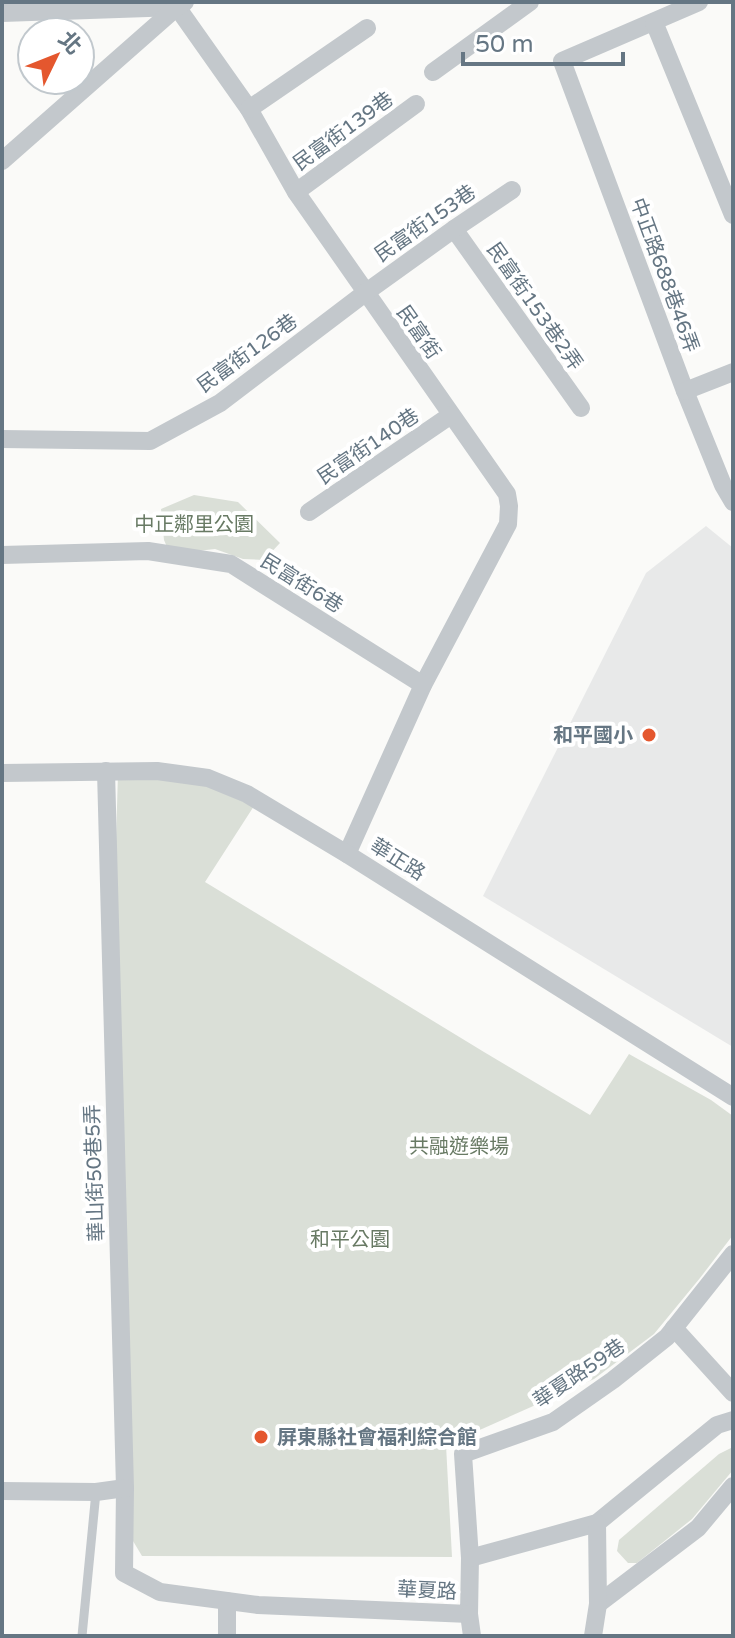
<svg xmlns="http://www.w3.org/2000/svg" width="735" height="1638" font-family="'Varela Round','Noto Sans TC',sans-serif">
	<rect width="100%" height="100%" fill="#fafaf8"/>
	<polygon fill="#e8e9e9" points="706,526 733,548 733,1047 483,896 646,573"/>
	<g fill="#dadfd7">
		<polygon points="194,495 238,502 280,543 264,560 243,559 215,549 170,554 164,540 161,509"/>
		<polygon points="118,773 180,775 254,806 205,882 484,1052 590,1115 629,1054 711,1100 733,1116 733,1235 700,1278 654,1334 594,1379 446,1445 452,1557 142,1556 130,1536 114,908"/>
		<polygon points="733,1447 733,1470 692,1519 637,1563 628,1563 617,1551 619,1540 719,1454"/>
	</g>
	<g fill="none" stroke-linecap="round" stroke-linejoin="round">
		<polyline stroke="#c3c8cc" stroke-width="9" points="82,1636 96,1492"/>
		<g stroke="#c3c8cc" stroke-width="18">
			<polyline points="699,2 562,61 685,391 723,485 733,502"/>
			<polyline points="177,7 249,109 296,192 507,494 509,506 508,524 423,685 347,854"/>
			<polyline points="2,13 177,7"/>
			<polyline points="654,22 733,215"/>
			<polyline points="433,72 530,2"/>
			<polyline points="249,109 367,28"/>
			<polyline points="2,161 177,7 185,2"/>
			<polyline points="296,192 416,104"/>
			<polyline points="454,229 581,408"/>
			<polyline points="685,391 733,372"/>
			<polyline points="2,439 150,441 220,403 365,293 454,229 512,190"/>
			<polyline points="309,512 451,415"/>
			<polyline points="2,555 148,551 231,564 423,685"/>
			<polyline points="106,771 125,1488 124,1573 160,1592 258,1605 469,1614 470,1558 463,1454 553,1422 613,1380 667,1337 733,1254"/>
			<polyline points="2,773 157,771 208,778 247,794 347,854 733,1097"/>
			<polyline points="674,1328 733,1393"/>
			<polyline points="2,1491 96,1492 125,1488"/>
			<polyline points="470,1558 597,1523 717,1425 733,1420"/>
			<polyline points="598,1604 698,1528 733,1486"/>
			<polyline points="469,1614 472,1636"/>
			<polyline points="227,1636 227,1601"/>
			<polyline points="593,1636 598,1604 597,1523"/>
		</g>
	</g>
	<g fill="#e4572e" stroke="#fff" stroke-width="3">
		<circle cx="649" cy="735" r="8"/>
		<circle cx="261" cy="1437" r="8"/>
	</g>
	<g text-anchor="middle" stroke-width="8" stroke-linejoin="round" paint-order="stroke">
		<g font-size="20" fill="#657683" stroke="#fff">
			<text transform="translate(343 131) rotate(-36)" y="7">民富街139巷</text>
			<text transform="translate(425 223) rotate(-35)" y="7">民富街153巷</text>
			<text transform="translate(665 275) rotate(70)" y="7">中正路688巷46弄</text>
			<text transform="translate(535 306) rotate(55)" y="7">民富街153巷2弄</text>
			<text transform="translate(419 332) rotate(55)" y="7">民富街</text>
			<text transform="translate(247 353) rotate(-36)" y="7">民富街126巷</text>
			<text transform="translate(368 446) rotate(-34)" y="7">民富街140巷</text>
			<text transform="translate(302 583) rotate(32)" y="7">民富街6巷</text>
			<text transform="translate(398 859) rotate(32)" y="7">華正路</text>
			<text transform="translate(94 1173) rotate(-92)" y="7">華山街50巷5弄</text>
			<text transform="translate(579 1373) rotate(-34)" y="7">華夏路59巷</text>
			<text transform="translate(427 1590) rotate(3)" y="7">華夏路</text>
		</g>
		<g font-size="20" fill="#687a64" stroke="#fff">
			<text x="194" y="531">中正鄰里公園</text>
			<text x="459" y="1153">共融遊樂場</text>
			<text x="350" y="1246">和平公園</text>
		</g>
		<g font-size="20" font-weight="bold" fill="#657683" stroke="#fff" text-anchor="end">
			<text x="633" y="742">和平國小</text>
			<text x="277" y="1444" text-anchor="start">屏東縣社會福利綜合館</text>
		</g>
	</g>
	<rect width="735" height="1638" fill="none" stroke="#657683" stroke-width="8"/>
	<g transform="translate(56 56) rotate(47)"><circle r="38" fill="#ffffff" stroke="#c1c8cd" stroke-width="2"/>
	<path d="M0-6L14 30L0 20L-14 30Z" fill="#e4572e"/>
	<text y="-12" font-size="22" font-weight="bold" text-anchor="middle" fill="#657683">北</text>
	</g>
	<path d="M463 52v12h160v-12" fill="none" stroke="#657683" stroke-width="4"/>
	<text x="475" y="52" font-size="24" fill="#657683" stroke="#ffffff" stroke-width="6" paint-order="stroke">50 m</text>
</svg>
